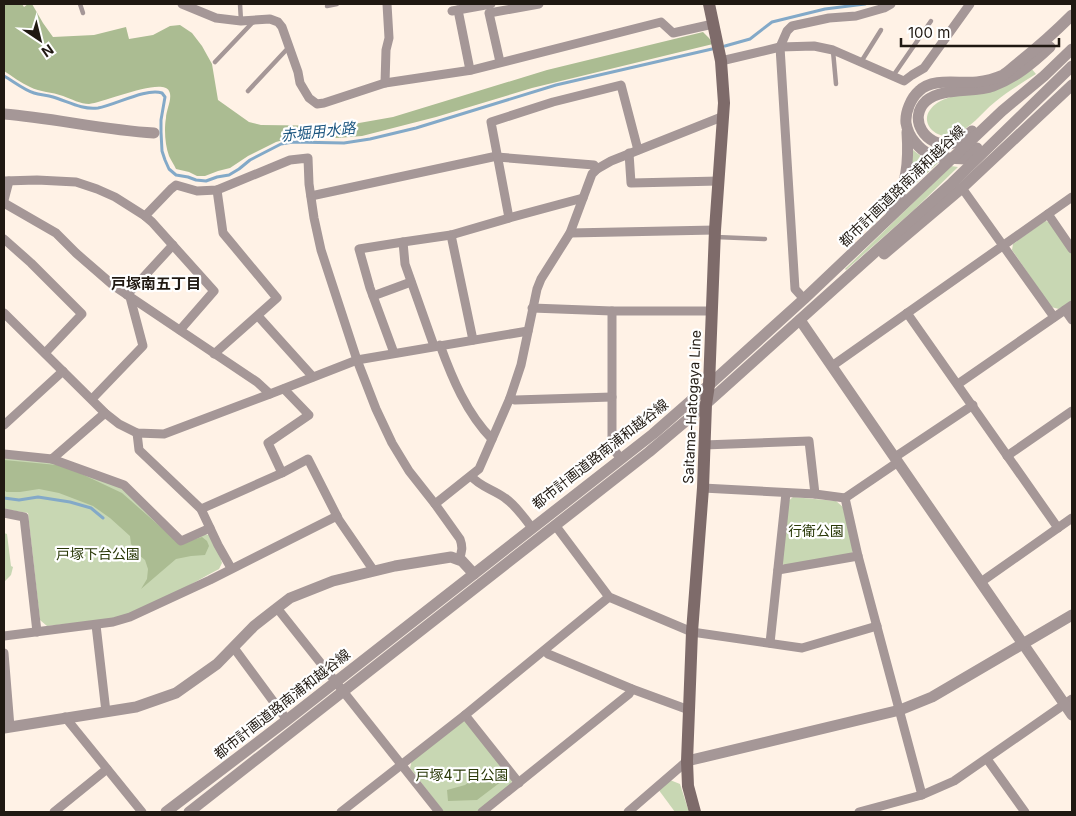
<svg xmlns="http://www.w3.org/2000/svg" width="1076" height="816" font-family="Inter,'Noto Sans JP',sans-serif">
	<rect width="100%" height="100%" fill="#fff2e6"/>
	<g fill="#c8d7b3">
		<path d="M1031,68L1036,74C1022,83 1008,91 995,102C981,113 971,129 953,135C936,140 920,123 930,110C934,104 940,101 945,99Z"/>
		<polygon points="913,150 922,157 938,163 908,191 907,191"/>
		<polygon points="951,166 958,167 915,209 846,270 845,269"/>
		<polygon points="1045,221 1051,222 1072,252 1072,300 1059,309 1051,307 1012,250 1013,244"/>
		<path d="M4,458L51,462L123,487L180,543L204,534L209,535L220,556L222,563L219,569C189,585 160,603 128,614C104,622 72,623 47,626L40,620L28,513L4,509Z"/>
		<polygon points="793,497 836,501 843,507 853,551 849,557 785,566 781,562 786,503"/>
		<polygon points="4,533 7,534 11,566 13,567 11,575 4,582"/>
		<polygon points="462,720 467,721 512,780 511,785 478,812 444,812 410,768 412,760"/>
		<polygon points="670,780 680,784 689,812 675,812 658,789"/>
	</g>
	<g fill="#abbc92">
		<path d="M4,4H22L24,7L28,4H32L43,23L53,37L94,35L126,27L129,39L153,35L170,26L180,25L192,33L202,46L212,64L218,100L249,122L261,125L342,126L393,117L547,70L703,32L709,38L713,44L532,88L436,117L362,136L337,138L299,136L287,139L276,142L248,156L230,168L218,171L205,176H197L189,172L176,169C174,165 171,160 169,156C165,145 164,129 166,118C166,110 173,98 169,91C162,77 104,103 89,104C81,104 71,99 63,96C52,92 40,92 30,87C21,83 12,76 4,71Z"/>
		<polygon points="4,460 57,465 71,469 122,493 180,544 202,537 207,541 209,546 205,555 191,556 176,559 141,589 147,579 148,569 145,560 139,555 131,544 130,536 110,518 93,506 59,493 39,489 20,492 6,492 4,489"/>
		<polygon points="491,766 502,781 477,800 448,801 447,790 465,785"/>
	</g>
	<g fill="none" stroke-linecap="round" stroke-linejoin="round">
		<g stroke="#83a9c8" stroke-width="3">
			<polyline points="725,46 750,39 772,22 825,9 865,4"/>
			<path d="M4,76C13,81 24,90 34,93C40,95 47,95 53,97C69,102 82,110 98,108C116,105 145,88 162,93L165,97L161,120V132L162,151L165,160L169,169L176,175L188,177L196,180L206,181L217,177L229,175L239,169L250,160L281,144L293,142L344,143L370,139L416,128L556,85L712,49"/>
			<polyline points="4,498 19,500 38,497 70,502 91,508 103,518"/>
		</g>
		<g stroke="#a59797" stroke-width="4.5">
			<polyline points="80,4 83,13"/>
			<polyline points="240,4 241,21"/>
			<polyline points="327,6 337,4"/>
			<polyline points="833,51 836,84"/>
			<polyline points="215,62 253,22"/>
			<polyline points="861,62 881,30"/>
			<polyline points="893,76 931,21"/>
			<polyline points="248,91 289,47"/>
			<polyline points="716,237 765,239"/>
		</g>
		<g stroke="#a59797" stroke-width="9">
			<polyline points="182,4 216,18 241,21 270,19 278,22 282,27 298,72 300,83 309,98 317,104 324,103 385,83 472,70 661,22 673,33 713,24"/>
			<polyline points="458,10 470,70"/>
			<polyline points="452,11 491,4"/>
			<polyline points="721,61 780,47 814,46 833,50 904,81 912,75 924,68 970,4"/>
			<polyline points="500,62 489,13 539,4"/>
			<polyline points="385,83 386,50 389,38 387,4"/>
			<polyline points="629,153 631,183 719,181"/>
			<polyline points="497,157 594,165 597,169 611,161 724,116"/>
			<polyline points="4,181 37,180 76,182 97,189 115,197 145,216 152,222 214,291 180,330"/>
			<polyline points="962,188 1054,317"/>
			<polyline points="311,196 497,156"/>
			<polyline points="4,200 9,181"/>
			<polyline points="4,203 56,233 76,253 114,286 257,382 270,394"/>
			<polyline points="1048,214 1072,249"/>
			<path d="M145,216L171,189L176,185L197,191L217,190L290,160L308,158L309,184L314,218L321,250L357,360L376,409L392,443L409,471L435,504L460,539C463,547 462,552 459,559"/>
			<polyline points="509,218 491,122 553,102 621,85 638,150"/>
			<polyline points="570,233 715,230"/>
			<polyline points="451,235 473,340"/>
			<polyline points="4,239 31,263 82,314 45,353"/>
			<polyline points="403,242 405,264 434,346"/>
			<polyline points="127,295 173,245"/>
			<polyline points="373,296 411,282"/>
			<polyline points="804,299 795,289 780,47 787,31 792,26 829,18 856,16 884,8 891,4"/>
			<polyline points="532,308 612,311 712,311"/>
			<polyline points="1065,310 1072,320"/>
			<polyline points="612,311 612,447 621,459"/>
			<polyline points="4,313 105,413 119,424 137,433 164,434 270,394 357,360 528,331"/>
			<polyline points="907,313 1058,528"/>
			<polyline points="258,316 313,377"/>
			<path d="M440,345C452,378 467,414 492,439"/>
			<polyline points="394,353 370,288 359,249 403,242 451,235 509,218 583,198"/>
			<polyline points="214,354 277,298 223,233 217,190"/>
			<polyline points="832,366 1072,197"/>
			<polyline points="958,384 1072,305"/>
			<polyline points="510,398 515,400 612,397"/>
			<polyline points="92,399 143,346 130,297"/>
			<polyline points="4,425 63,371"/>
			<polyline points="137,433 139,450 201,509 218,545 231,568"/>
			<polyline points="704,445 809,441 815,494"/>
			<polyline points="4,454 52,459 105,413"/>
			<polyline points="1007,456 1072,411"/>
			<polyline points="895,457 973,405"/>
			<polyline points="52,459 124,485 181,541 210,528"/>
			<polyline points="282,473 268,443 309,415 284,389"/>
			<path d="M471,476C480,487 493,489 505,498C515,505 524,517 532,528"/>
			<polyline points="703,488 815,494 845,498 898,462"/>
			<polyline points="845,498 858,556 922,795"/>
			<polyline points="435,504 479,469 510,398 521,365 537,289 541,279 570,233 592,174 597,169"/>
			<polyline points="201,509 282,473 308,459 339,520 374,571"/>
			<polyline points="4,513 24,517 37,632"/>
			<polyline points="555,525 609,597 692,632 802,648 877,626"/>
			<polyline points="778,570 858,556"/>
			<polyline points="981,582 1072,518"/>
			<polyline points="277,608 439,812"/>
			<polyline points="96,625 106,712"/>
			<polyline points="4,636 113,622 130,617 210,580 337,516"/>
			<polyline points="770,643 786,493"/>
			<polyline points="234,648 287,720"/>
			<polyline points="545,650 548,654 632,689 689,710"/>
			<polyline points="4,653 10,727"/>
			<polyline points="465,715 519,783"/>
			<polyline points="65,717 142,812"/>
			<polyline points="987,759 1025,812"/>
			<polyline points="54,812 107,769"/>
			<polyline points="341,812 465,715 609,597"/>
			<polyline points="482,812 629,694 632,689"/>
			<polyline points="628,812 687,761"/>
			<polyline points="859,812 922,795 954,781 1072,699"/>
		</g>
		<g stroke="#a59797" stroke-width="11">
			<path d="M4,114C54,118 103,130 154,133"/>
			<path d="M972,131C966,136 958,143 950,144C926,147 907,119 926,101C942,87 974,93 993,86C1015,78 1033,63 1050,47"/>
			<path d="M977,148L965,159C954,158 942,159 931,155C919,150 908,136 906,123C905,112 911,98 919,91C933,77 959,84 977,82C985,81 996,78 1003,75C1008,72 1013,67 1018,63C1037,48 1055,32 1072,15"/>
			<path d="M891,212C907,187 909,161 907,132"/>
			<polyline points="884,254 962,188 1072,85"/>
			<polyline points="800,320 1072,715"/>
			<polyline points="4,728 136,707 176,693 217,664 254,626 277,608 290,598 333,581 395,566 451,557 462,561 474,574"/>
			<polyline points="687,761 900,710 932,697 1072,615"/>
			<polyline points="166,812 287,720 653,434 709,385 804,299 1002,111 1044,76 1072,49"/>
			<polyline points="189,812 649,452 706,404 952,183 1072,66"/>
		</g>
		<polyline stroke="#7e6b6a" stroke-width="12" points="695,812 688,786 687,761 689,710 692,632 703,488 706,404 709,385 715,230 724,103 721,61 709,4"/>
	</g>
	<g text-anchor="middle" stroke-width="4.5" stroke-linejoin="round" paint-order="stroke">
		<g font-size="14" fill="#201912" stroke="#fff">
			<text transform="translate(902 186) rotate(-44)" y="5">都市計画道路南浦和越谷線</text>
			<text transform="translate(692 407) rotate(-87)" y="5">Saitama-Hatogaya Line</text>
			<text transform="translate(600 454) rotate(-38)" y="5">都市計画道路南浦和越谷線</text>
			<text transform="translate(282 704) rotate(-38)" y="5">都市計画道路南浦和越谷線</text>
		</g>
		<g font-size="14" fill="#2a3908" stroke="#fff">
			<text x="816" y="536">行衛公園</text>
			<text x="98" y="559">戸塚下台公園</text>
			<text x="462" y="780">戸塚4丁目公園</text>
		</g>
		<g font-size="15" font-style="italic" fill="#1d5781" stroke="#fff">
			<text transform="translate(318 132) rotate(-6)" y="5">赤堀用水路</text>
		</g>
		<g font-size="15" font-weight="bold" fill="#201912" stroke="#fff">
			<text x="156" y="289">戸塚南五丁目</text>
		</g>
	</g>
	<rect width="1076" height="816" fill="none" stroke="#201912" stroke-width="10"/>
	<g transform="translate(40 40) rotate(145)" stroke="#ffffff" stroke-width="4" paint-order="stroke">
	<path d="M0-4L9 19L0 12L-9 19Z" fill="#201912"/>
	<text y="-8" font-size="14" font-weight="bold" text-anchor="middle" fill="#201912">N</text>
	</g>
	<path d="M901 38v8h158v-8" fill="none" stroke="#201912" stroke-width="2.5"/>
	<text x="908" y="38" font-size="15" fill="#201912" stroke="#ffffff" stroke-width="4" paint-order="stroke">100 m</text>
</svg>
